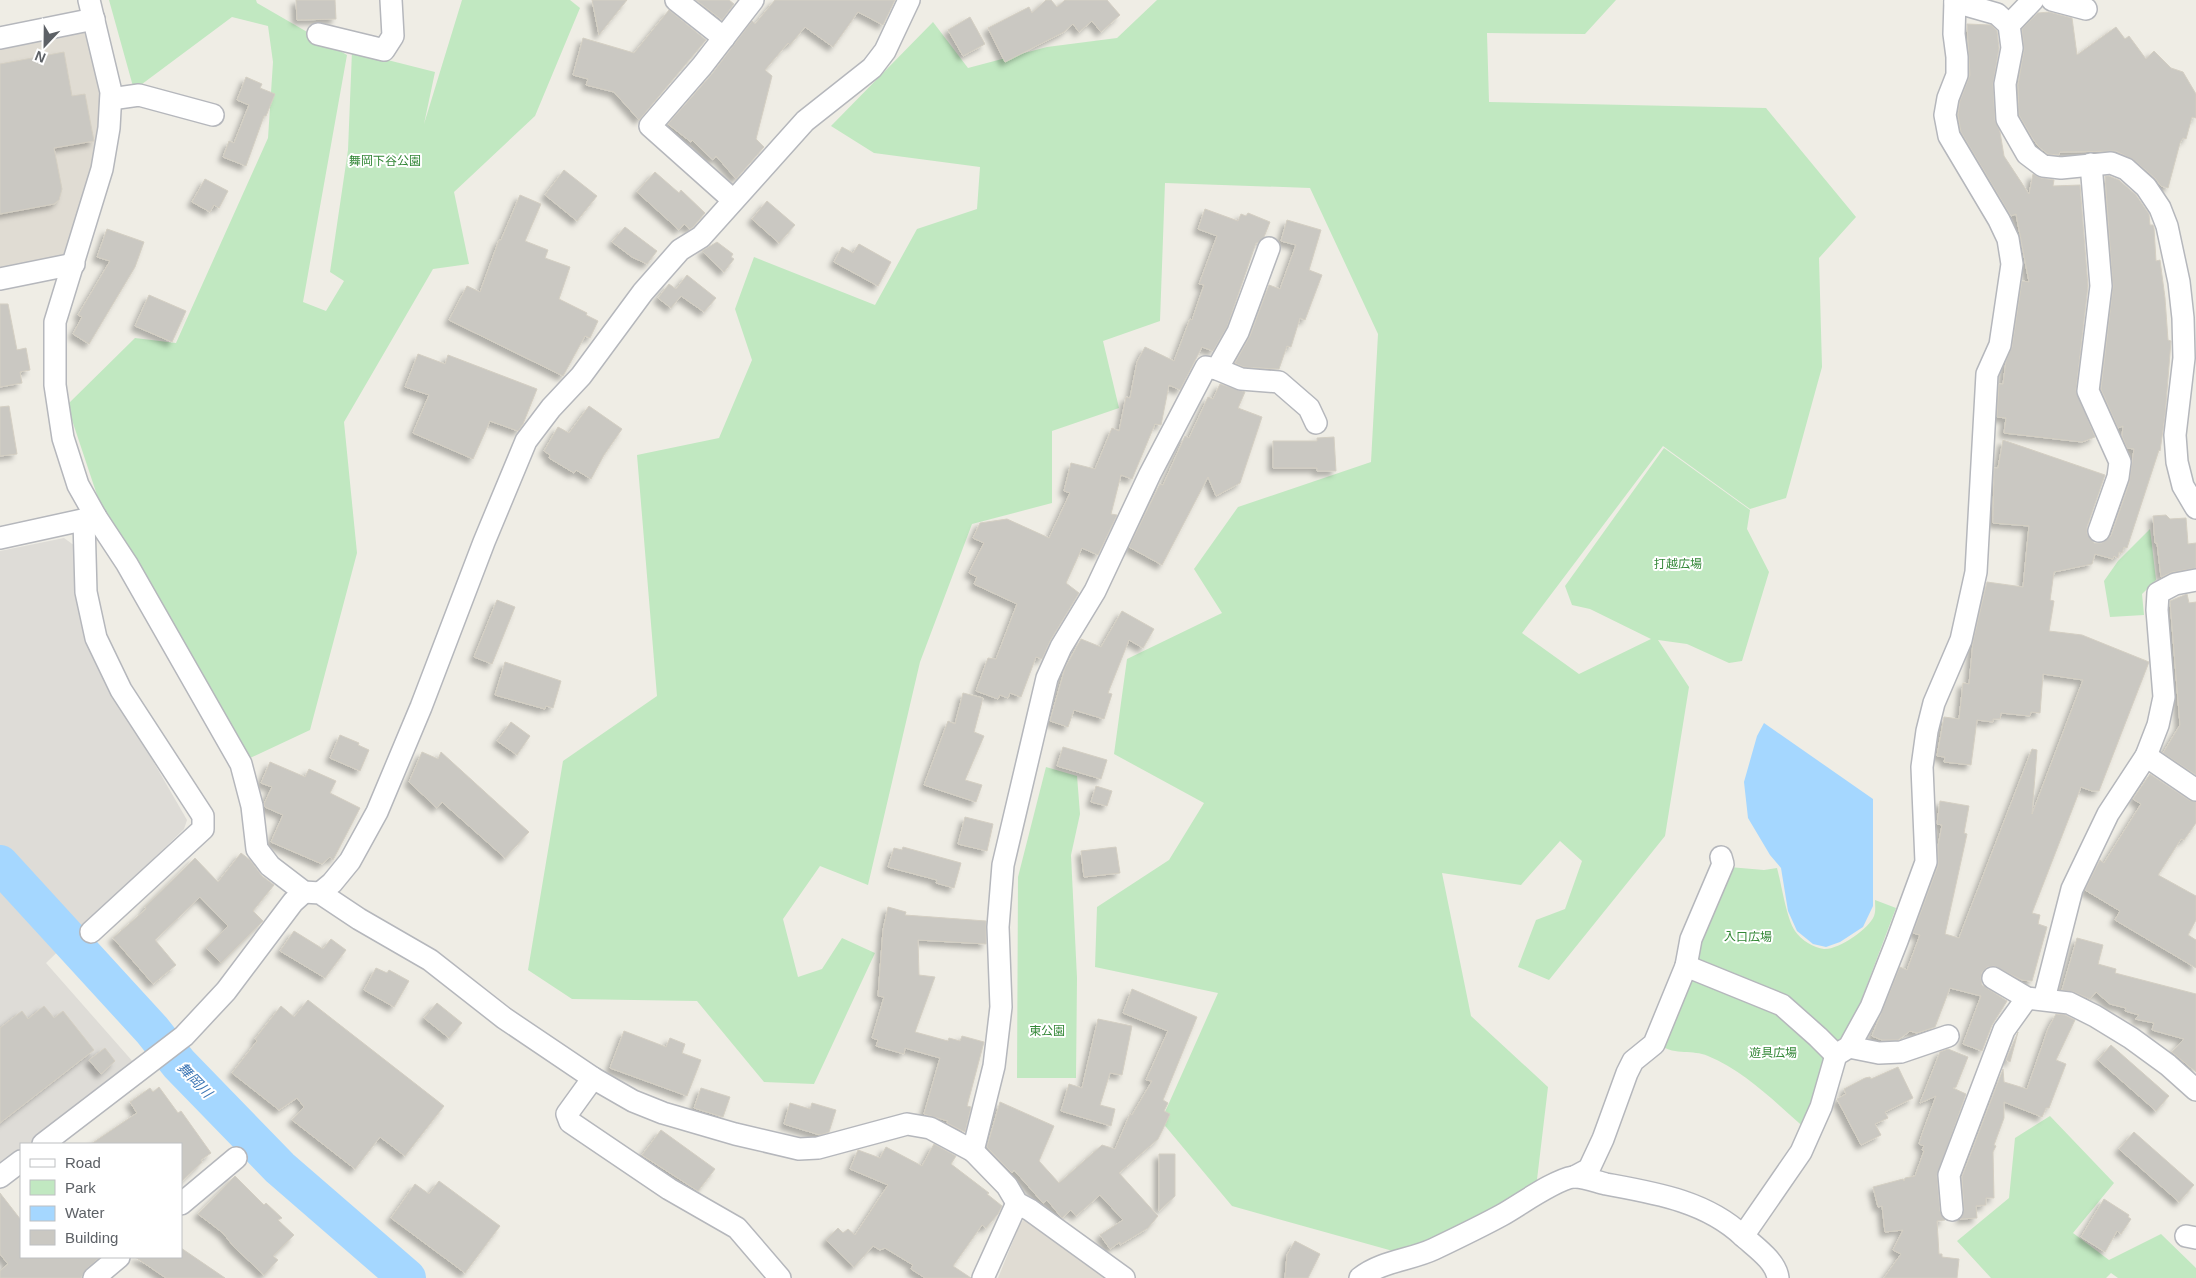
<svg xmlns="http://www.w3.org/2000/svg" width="2196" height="1278" font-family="Arial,'Noto Sans JP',sans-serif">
	<defs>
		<filter id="shadow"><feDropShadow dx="-4.5" dy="4.5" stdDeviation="2.5" flood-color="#0004"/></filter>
	</defs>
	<rect width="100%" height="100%" fill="#efede5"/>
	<polygon fill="#dedcd7" points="64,538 75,546 78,562 80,618 90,652 187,820 184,829 46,963 134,1063 29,1144 21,1144 21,1150 0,1167 0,551"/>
	<g fill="#e0dcd3">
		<polygon points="80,30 91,35 105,89 102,141 65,258 0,272 0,47"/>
		<polygon points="1026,1217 1111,1278 998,1278 1020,1224"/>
	</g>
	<g fill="#c1e8c1">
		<polygon points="109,0 256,0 257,3 347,55 303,302 326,311 344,281 330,272 348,150 352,51 435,72 424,124 462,0 570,0 580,8 535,116 454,192 469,264 433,269 344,422 357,553 310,730 250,758 102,510 67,405 135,338 176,343 268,138 273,62 268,26 232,17 134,90"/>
		<polygon points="1157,0 1616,0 1585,34 1487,33 1489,102 1766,108 1856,217 1819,258 1822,367 1786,498 1750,509 1663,446 1522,633 1579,674 1651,639 1590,609 1572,605 1565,586 1664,448 1750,510 1747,529 1769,572 1742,661 1729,663 1687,644 1658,640 1689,687 1665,836 1549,980 1518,967 1536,920 1565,909 1582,861 1560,841 1521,885 1442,873 1471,1016 1548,1087 1536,1188 1400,1253 1232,1206 1161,1121 1218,993 1095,967 1097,907 1169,860 1204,803 1114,754 1127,659 1222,613 1194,569 1238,507 1371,462 1378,334 1310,188 1165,183 1160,321 1103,341 1119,408 1052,431 1052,503 972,524 920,662 868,885 820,866 783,919 798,977 822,969 842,938 875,953 814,1084 764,1082 697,1001 572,999 528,970 563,761 657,696 637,455 719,438 752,360 735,309 754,257 875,305 917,229 977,209 980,167 874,153 831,126 933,22 968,68 1047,47 1117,38"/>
		<polygon points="2150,529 2156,580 2142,594 2144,615 2110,617 2104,581 2118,561"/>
		<polygon points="1046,767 1077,776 1080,814 1071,855 1077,978 1076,1078 1017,1078 1018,877"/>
		<path d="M1729,867L1764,870L1777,868C1782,886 1786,917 1795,931C1801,940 1814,948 1824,949C1838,950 1869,929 1874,916C1876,911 1875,905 1875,900L1896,908L1845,1043L1839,1044L1693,964Z"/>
		<path d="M1691,974L1786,1015L1827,1055L1807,1130C1776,1103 1746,1072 1708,1056C1692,1049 1677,1056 1659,1045Z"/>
		<polygon points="2050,1116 2114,1183 2073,1233 2109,1260 2161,1234 2196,1268 2196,1278 2118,1278 2111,1273 2106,1278 1991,1278 1957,1241 2009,1198 2015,1138"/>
	</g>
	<polygon fill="#a5d7ff" points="1764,723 1873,799 1873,906 1863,927 1840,942 1826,947 1813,944 1797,931 1788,911 1781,868 1770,855 1748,818 1744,782 1757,736"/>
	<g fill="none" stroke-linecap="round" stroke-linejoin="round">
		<polyline stroke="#a5d7ff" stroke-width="38" points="0,864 152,1030 179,1064 280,1168 407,1278"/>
	</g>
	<g fill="#cac8c2" stroke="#d4cfc3" filter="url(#shadow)">
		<polygon points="296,0 335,0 336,19 297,20"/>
		<polygon points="592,0 627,0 599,35"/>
		<polygon points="696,0 729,0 734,4 722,20"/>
		<polygon points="775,0 895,0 883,25 858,12 833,47 805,27 790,45 788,43 765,70 772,76 756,139 764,147 736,179 716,156 713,160 692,140 691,142 668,124 712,74 752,21 755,24"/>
		<polygon points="1046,0 1051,0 1057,7 1065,0 1107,0 1120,15 1101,32 1092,21 1079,32 1073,24 1064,32 1005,62 988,28 1029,7 1032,13"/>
		<polygon points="669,10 706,40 639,120 614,92 586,85 588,79 573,75 583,38 634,53"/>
		<polygon points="2049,12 2072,18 2077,55 2116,27 2125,39 2129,36 2146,59 2154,51 2171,68 2183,72 2196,94 2196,118 2192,117 2186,139 2183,138 2180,143 2168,188 2161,186 2155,178 2134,160 2116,151 2060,152 2059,155 2048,154 2039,147 2033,139 2019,115 2018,85 2024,50 2022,29 2038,13"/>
		<polygon points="970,17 985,44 963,56 948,30"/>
		<polygon points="1967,24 1991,25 1997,31 1999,48 1993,84 1995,120 2000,132 2004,156 2029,194 2033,174 2041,178 2054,180 2053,186 2080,185 2088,286 2076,390 2095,437 2082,442 2004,433 2006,418 1997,417 1999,384 2003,384 2006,361 2012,347 2022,281 2029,282 2016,214 2011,216 1961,132 1958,115 1960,101 1970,75"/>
		<polygon points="64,52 72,96 85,94 94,141 54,148 62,189 59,200 54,204 0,214 0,64"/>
		<polygon points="246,77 262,84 260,88 275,94 266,116 264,116 246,166 223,157 229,141 234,143 249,105 237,100"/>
		<polygon points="564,170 597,196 577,221 545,195"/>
		<polygon points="655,172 679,193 681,190 705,213 693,227 690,229 684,224 679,230 637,192"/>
		<polygon points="2105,176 2109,176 2119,180 2136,195 2149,214 2150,225 2153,225 2154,228 2156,261 2160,260 2165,298 2168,340 2171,341 2165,416 2160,451 2159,450 2127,548 2124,547 2122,553 2119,552 2118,558 2114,556 2113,559 2095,554 2092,564 2054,572 2050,600 2054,601 2049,631 2082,635 2149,662 2099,791 2092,791 2081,787 2032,913 2040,915 2038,924 2047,927 2032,981 2022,980 1994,966 1987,967 1982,972 1981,978 1982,985 2007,1001 1992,1025 1982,1051 1963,1044 1981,996 1950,988 1935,1027 1917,1033 1910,1031 1898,1040 1882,1040 1872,1036 1900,967 1907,970 1920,935 1913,933 1938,866 1938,846 1942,825 1937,824 1940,801 1969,806 1964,833 1967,834 1945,934 1959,938 2032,749 2037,750 2032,814 2083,680 2043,674 2040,713 2031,712 2030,716 2001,713 2000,719 1993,719 1993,722 1977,720 1971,765 1944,762 1945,757 1937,756 1944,717 1959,719 1963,683 1969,684 1973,642 1987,582 2023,587 2029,526 1993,523 1994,468 1998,468 2003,440 2105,475 2087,527 2087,534 2094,543 2102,543 2111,536 2129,484 2134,449 2127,448 2122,436 2123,426 2118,428 2101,389 2113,287"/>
		<polygon points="205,179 228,191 219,208 214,205 210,212 192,202"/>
		<polygon points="520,195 541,204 525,241 548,250 545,258 570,267 559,299 587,313 586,315 598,321 590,338 585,336 563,376 449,320 467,286 480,292 499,240 501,240"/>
		<polygon points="767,201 795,225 779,243 752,219"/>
		<polygon points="1205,209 1238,221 1241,214 1246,216 1248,213 1270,222 1264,237 1257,243 1256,243 1227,327 1213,351 1202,347 1180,390 1169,385 1161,425 1155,424 1132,479 1121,475 1111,514 1117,515 1098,555 1082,548 1066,583 1079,593 1050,641 1042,659 1036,657 1021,697 1010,693 1008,698 1000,695 998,699 976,691 988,658 996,659 1017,604 974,584 977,577 969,573 984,543 973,538 980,523 1007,519 1049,538 1070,493 1064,491 1071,463 1095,469 1112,428 1119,431 1126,397 1130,398 1137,362 1145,347 1174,361 1190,319 1192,320 1204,285 1199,284 1217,236 1198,229"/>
		<polygon points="1287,220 1321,230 1309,270 1322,275 1305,320 1300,318 1291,347 1287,346 1279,369 1244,367 1235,363 1250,336 1269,285 1280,289 1296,245 1281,241"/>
		<polygon points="625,227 657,251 647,264 632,257 612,242"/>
		<polygon points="107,229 144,242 135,267 89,344 73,334 82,317 78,315 110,261 97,257"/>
		<polygon points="717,242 733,254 731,257 734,259 724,272 702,251"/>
		<polygon points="859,244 891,262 878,286 834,262 842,247 853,253"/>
		<polygon points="687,275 716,298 704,312 681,296 671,308 658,298 669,284 676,289"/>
		<polygon points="149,295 186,311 172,342 135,326"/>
		<polygon points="0,304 8,304 17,350 26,348 30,370 20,372 22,383 0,387"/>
		<polygon points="418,354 445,364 448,355 537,389 523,424 518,431 490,421 473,459 413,433 429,395 405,387"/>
		<polygon points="1220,384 1245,392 1238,408 1262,417 1240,483 1216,496 1208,477 1162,565 1129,547 1160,484 1163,485 1185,436 1189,438 1208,397 1213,399"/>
		<polygon points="9,406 17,454 0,456 0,407"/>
		<polygon points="589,406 622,429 604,455 591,479 576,470 574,473 549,458 550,455 544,451 558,427 569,433"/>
		<polygon points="1334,437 1336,471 1317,471 1317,468 1273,468 1273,441 1317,441 1317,438"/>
		<polygon points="2166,515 2170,519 2186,518 2188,544 2196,543 2196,568 2172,572 2161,577 2157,543 2155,543 2153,516"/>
		<polygon points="2187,594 2189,603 2196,602 2196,775 2163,753 2180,725 2170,601"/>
		<polygon points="497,600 515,607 492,664 474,657"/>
		<polygon points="1122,611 1154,629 1143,648 1129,640 1108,693 1112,694 1104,719 1074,710 1068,727 1050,721 1065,668 1081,639 1101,647"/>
		<polygon points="505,662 561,681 553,708 546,706 545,709 495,695"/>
		<polygon points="963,693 983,698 974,732 984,736 965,780 982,785 976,802 924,785 948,721 955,724"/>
		<polygon points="511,722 530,736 517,755 497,741"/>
		<polygon points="340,735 359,743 358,745 369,750 360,771 330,758"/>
		<polygon points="1063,747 1107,760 1101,779 1057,766"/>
		<polygon points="422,752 438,759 441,752 529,832 505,858 442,802 437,808 409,782"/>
		<polygon points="270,762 305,777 309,769 336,781 330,793 360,808 333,860 330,857 322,864 271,842 283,815 265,807 264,804 272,787 261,783"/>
		<polygon points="2150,774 2189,800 2196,802 2196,823 2184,840 2181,839 2158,875 2196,896 2196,920 2188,935 2196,940 2196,968 2115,920 2120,911 2085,890 2100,860 2104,863 2141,804 2133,799"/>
		<polygon points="1096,786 1112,791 1107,806 1091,802"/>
		<polygon points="965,817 993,824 987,851 958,844"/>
		<polygon points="903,847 961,863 954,888 936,883 937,880 888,867 894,848 902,850"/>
		<polygon points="1116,847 1120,873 1084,877 1081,851"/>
		<polygon points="241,853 250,860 262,876 274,885 253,911 263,921 221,963 206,948 228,926 200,897 155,940 176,965 153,984 113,938 146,909 145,907 195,858 218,882"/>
		<polygon points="888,907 906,912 905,915 986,921 986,944 918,940 919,975 935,977 915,1032 948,1041 949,1038 960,1041 962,1036 984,1042 967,1106 971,1107 965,1132 947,1123 948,1121 924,1114 940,1058 905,1048 904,1054 876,1046 878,1040 872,1038 884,997 878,996 883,930"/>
		<polygon points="294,931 323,949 331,939 346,950 325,978 280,951"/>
		<polygon points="2077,938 2103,945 2098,964 2116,969 2115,973 2196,994 2196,1072 2172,1052 2184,1039 2152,1030 2154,1023 2135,1019 2139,1015 2125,1011 2126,1008 2110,1004 2096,992 2090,999 2074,992 2062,990"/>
		<polygon points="376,968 387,973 389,970 409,981 394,1007 364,990"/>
		<polygon points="1132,989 1197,1017 1163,1100 1168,1103 1164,1111 1170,1114 1163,1129 1158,1139 1119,1173 1158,1216 1148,1228 1120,1245 1120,1242 1110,1249 1100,1235 1123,1220 1100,1195 1076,1216 1071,1210 1062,1218 1047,1200 1043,1203 1014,1170 1012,1173 987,1147 1000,1102 1054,1126 1039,1161 1059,1183 1102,1145 1115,1149 1130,1114 1132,1115 1152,1081 1146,1080 1168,1031 1123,1013"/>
		<polygon points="308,1000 444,1106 405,1156 380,1137 355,1169 292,1120 304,1107 297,1098 279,1110 232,1073 257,1041 255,1039 281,1006 294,1017"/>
		<polygon points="437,1003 462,1023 449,1038 424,1018"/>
		<polygon points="44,1006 54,1018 63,1011 94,1050 0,1123 0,1028 22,1011 28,1019"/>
		<polygon points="2056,1014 2065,1015 2075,1020 2056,1060 2066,1064 2049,1108 2046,1108 2042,1117 2004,1102 2004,1118 1994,1145 1996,1146 1993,1152 1994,1198 1986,1198 1986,1205 1976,1206 1977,1218 1960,1219 1964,1209 1962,1177 2003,1069 2004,1082 2027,1089 2048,1029"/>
		<polygon points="1098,1019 1132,1026 1122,1075 1110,1073 1100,1105 1115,1109 1111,1126 1061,1111 1069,1084 1082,1088"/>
		<polygon points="624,1031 666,1047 670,1038 685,1044 682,1053 701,1060 687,1096 610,1068"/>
		<polygon points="2018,1032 2010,1062 2006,1060"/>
		<polygon points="2111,1045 2169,1096 2156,1111 2098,1060"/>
		<polygon points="105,1048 115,1061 101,1074 89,1060"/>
		<polygon points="1948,1049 1968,1057 1956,1087 1953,1088 1966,1094 1937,1176 1940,1211 1945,1220 1937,1221 1939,1254 1942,1254 1942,1257 1959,1259 1957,1278 1884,1278 1901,1254 1893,1250 1903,1230 1885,1232 1882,1206 1878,1207 1873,1187 1903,1179 1904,1181 1905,1178 1915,1176 1924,1151 1922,1150 1924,1146 1919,1144 1921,1137 1936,1096 1920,1103 1940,1052"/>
		<polygon points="1898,1067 1913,1098 1885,1112 1888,1118 1875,1124 1881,1135 1861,1145 1837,1099 1846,1094 1844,1089 1865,1078 1870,1077 1871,1079"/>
		<polygon points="159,1087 178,1113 181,1111 211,1153 201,1160 202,1162 181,1182 181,1144 91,1144 137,1113 130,1102 150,1088 153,1092"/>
		<polygon points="701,1088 730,1097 723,1117 694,1108"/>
		<polygon points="790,1103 810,1109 812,1103 836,1110 829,1132 820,1135 784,1124"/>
		<polygon points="661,1130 715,1169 698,1191 642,1155"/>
		<polygon points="2134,1132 2194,1185 2179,1202 2119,1149"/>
		<polygon points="934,1144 956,1156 951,1164 989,1193 987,1194 1002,1206 998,1214 986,1228 982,1225 953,1266 971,1278 925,1278 911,1269 913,1265 885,1248 880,1250 873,1246 854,1267 826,1240 838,1228 843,1233 848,1229 855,1235 888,1185 850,1169 858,1150 880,1158 886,1147 922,1166"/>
		<polygon points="1159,1154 1175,1154 1175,1196 1159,1211"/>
		<polygon points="235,1176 264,1205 266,1203 282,1218 278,1220 294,1235 273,1256 278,1260 264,1275 234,1247 223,1233 198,1214"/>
		<polygon points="439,1181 500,1226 465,1273 391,1218 415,1184 429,1194"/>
		<polygon points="0,1193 21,1220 21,1257 100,1257 86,1269 81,1278 0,1278 0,1271 8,1264 0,1254"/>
		<polygon points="2104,1199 2129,1215 2128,1217 2131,1219 2121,1234 2117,1231 2105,1252 2081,1237"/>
		<polygon points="1295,1241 1320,1254 1308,1278 1285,1278 1287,1255"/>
		<polygon points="181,1248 225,1278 166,1278 135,1257 181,1257"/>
	</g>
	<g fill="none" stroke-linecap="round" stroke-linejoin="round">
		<defs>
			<g id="minor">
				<polyline points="89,0 111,92 109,128 102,169 55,322 55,385 63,438 78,485 96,517 127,564 241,764 252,806 257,849 270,866 304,892 320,893 359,919 430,960 504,1018 593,1078 633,1101 663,1113 735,1134 799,1149 818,1148 907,1124 930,1128 973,1151 1007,1186 1017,1203 1030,1210 1124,1278"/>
				<polyline points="676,0 724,38"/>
				<polyline points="2052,0 2086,9"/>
				<polyline points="1955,2 1997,14 2009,25 2012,48 2005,84 2007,119 2027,154 2043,166 2061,168 2111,163 2126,169 2146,187 2160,208 2167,226 2179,282 2183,318 2184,358 2175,435 2177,462 2183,486 2196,508"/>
				<polyline points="2009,25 2033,0"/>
				<polyline points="318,34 384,50 393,36 391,0"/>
				<polyline points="0,38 94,19"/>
				<polyline points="111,99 139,95 213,115"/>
				<polyline points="2091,164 2101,286 2088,391 2120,462 2118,477 2099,531"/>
				<polyline points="733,200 650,126 702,66 753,0"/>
				<polyline points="0,279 74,264"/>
				<polyline points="1217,369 1241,379 1279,382 1309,408 1316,423"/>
				<polyline points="84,520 86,592 96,638 121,690 203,816 203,829 91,932"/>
				<polyline points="0,538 96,517"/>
				<polyline points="2146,756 2196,790"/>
				<polyline points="320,893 332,883 350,861 377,812 421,707 484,542 526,441 551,408 581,376 643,292 680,250 701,237 805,121 872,68 885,51 909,0"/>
				<polyline points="1686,966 1691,939 1723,864 1721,857"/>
				<polyline points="1993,978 2027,998 2069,1003 2095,1016 2131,1038 2168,1065 2196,1090"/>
				<polyline points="2044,999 2072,889 2108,814 2146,756 2158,725 2164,697 2157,610 2158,593 2175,584 2196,580"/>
				<polyline points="1849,1047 1879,1053 1901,1052 1948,1036"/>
				<polyline points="593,1078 567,1114 570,1122 669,1189 737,1228 780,1278"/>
				<polyline points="43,1144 184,1036 226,991 293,902 304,892"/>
				<polyline points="973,1151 994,1066 1001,1007 998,927 1003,865 1047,678 1061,647 1095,591 1150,474 1206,367 1217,369 1238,332 1269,248"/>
				<polyline points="0,1177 21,1161"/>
				<polyline points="1574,1177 1589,1169 1603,1139 1627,1073 1633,1061 1654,1044 1686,966 1782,1005 1818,1037 1836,1055"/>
				<polyline points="181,1204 236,1158"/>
				<polyline points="1952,1210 1949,1175 2004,1030 2027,998"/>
				<polyline points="2186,1236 2196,1238"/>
				<polyline points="94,1278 119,1257"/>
				<polyline points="983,1278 1017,1203"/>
				<path d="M1360,1278C1381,1261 1411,1260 1434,1249C1457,1238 1480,1227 1502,1215C1520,1205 1554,1180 1573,1177C1582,1176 1597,1182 1606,1184C1655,1193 1706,1201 1743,1236"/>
				<path d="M1778,1278C1776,1261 1755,1247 1743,1236L1801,1152L1821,1107L1836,1055L1849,1047L1871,1007L1897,941L1926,862L1922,767L1927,731L1934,703L1961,640L1976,572L1987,374L2000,345L2012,264L2008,239L1999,220L1949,136L1945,115L1948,98L1957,75V57L1954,34L1955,0"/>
			</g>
		</defs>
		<use href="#minor" stroke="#b5b7bc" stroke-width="24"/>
		<use href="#minor" stroke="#fff" stroke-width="21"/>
	</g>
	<g text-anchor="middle" stroke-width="4" stroke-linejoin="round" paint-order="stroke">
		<g font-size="12" fill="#338737" stroke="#fff">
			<text x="385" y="165">舞岡下谷公園</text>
			<text x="1678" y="568">打越広場</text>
			<text x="1748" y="941">入口広場</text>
			<text x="1047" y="1035">東公園</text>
			<text x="1773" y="1057">遊具広場</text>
		</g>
		<g font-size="14" font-style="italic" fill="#3e77b5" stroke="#fff">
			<text transform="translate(195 1080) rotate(46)" y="5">舞岡川</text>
		</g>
	</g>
	<rect x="20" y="1143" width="162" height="115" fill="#ffffff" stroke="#bec0c2"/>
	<rect x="30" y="1159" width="25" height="8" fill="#ffffff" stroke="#bec0c2"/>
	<text x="65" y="1168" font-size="15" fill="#5d6166">Road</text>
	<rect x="30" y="1180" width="25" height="15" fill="#c1e8c1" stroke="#bec0c2"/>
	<text x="65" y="1193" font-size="15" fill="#5d6166">Park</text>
	<rect x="30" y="1206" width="25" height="15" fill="#a5d7ff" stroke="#bec0c2"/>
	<text x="65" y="1218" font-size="15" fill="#5d6166">Water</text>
	<rect x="30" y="1230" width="25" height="15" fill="#cac8c2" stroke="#bec0c2"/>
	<text x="65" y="1243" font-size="15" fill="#5d6166">Building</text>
	<g transform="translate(45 45) rotate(202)" stroke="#ffffff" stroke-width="4" paint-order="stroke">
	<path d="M0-4L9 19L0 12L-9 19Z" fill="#5d6166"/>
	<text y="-8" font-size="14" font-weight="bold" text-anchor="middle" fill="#5d6166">N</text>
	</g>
</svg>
